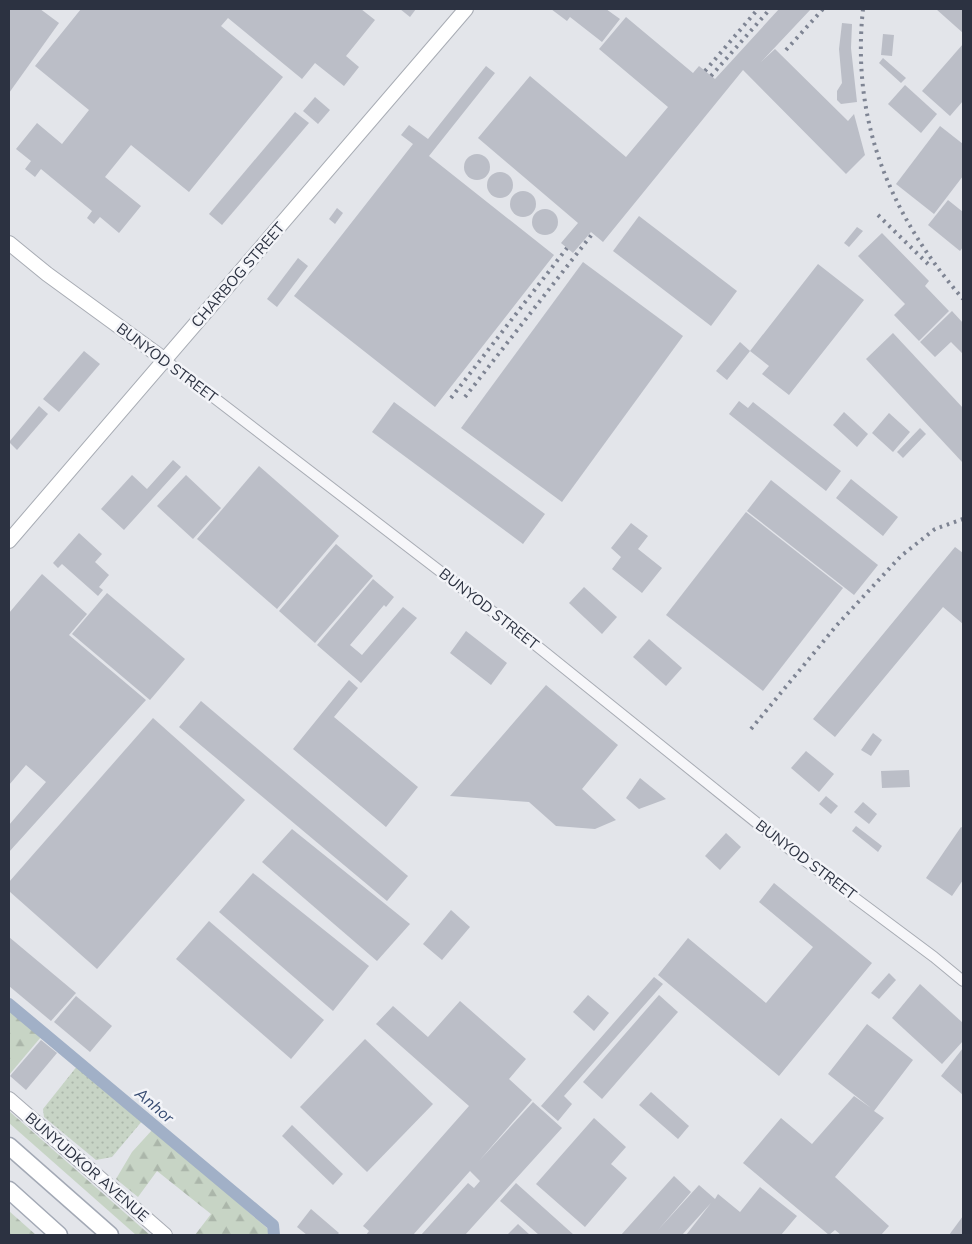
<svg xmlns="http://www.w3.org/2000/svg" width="972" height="1244" font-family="'Nunito Sans',sans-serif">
	<defs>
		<pattern id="green-dots" width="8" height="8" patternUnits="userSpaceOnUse" patternTransform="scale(1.25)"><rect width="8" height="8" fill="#c7d4c5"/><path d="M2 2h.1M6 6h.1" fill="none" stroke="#abb6aa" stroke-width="1.8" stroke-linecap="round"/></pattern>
		<pattern id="forest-firs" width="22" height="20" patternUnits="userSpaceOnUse" patternTransform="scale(1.25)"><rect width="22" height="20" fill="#c7d4c5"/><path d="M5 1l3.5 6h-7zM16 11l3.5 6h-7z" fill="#abb6aa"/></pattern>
	</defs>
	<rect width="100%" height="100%" fill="#e3e5ea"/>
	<polygon fill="url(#green-dots)" points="78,1065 143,1120 112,1157 96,1160 44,1117 43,1109"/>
	<g fill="url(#forest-firs)">
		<polygon points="9,1009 41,1037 9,1075"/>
		<polygon points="9,1111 150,1235 136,1235 9,1123"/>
		<polygon points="153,1129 267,1228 269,1235 195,1235 211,1214 157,1171 138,1197 116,1179 132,1152"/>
		<polygon points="9,1211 36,1235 9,1235"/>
	</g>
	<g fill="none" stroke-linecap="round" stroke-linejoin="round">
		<polyline stroke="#a1b0c7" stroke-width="12" points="9,1004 273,1225 274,1235"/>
	</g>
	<g fill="#bbbec7">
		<polygon points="9,9 40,9 59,23 9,93"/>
		<polygon points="81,9 361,9 375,20 346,56 359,67 344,86 315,63 302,79 228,18 221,26 283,77 189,192 131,145 105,177 141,206 119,233 100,217 94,224 87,218 92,211 41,169 35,177 25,169 31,161 16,149 37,123 62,144 89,110 35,66"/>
		<polygon points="400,9 416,9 410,17"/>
		<polygon points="551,9 606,9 620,19 602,42 570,17 567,21"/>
		<polygon points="779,9 811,9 761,62 775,49 848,121 854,114 865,155 846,174 743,70 603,242 591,232 573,253 561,243 578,223 478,138 530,76 626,157 668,107 599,49 626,17 693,73 699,66 715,79"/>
		<polygon points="936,9 963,9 963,33"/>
		<polygon points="842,23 852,24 851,48 857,102 841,104 837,100 837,91 842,83 839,49"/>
		<polygon points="883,34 894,35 892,56 881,55"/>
		<polygon points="963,44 963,101 950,116 922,91"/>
		<polygon points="883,58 906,78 901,83 879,63"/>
		<polygon points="486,66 495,73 429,156 554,255 435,407 294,296 413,144 401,135 409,125 428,139"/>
		<polygon points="905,85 937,114 921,133 888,104"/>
		<polygon points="315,97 330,110 318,124 303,111"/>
		<polygon points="295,112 309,123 222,225 209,214"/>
		<polygon points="940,126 963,144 963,176 934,214 896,184"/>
		<circle cx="477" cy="167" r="13"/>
		<circle cx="500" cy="185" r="13"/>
		<circle cx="523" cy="204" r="13"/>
		<polygon points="948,200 963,212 963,247 960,251 928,225"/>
		<polygon points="337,208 343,213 335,224 329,219"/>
		<circle cx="545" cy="222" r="13"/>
		<polygon points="639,216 737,291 711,326 613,251"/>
		<polygon points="857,227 863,231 849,247 844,243"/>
		<polygon points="882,233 929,281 925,286 949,311 919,341 894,315 905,304 858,256"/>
		<polygon points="298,258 308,266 277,307 267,299"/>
		<polygon points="583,262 683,336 562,502 461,428"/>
		<polygon points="818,264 864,300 789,395 762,374 769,366 750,351"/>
		<polygon points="952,311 963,323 963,354 951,342 935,357 920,342"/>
		<polygon points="893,333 963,408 963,463 866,359"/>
		<polygon points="740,342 750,351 727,380 716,371"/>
		<polygon points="84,351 100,364 59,412 43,399"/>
		<polygon points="739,401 748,408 753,402 841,471 826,491 729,414"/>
		<polygon points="394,402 545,514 523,544 372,432"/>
		<polygon points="39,406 48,414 17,450 9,442"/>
		<polygon points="844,412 868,434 857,447 833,425"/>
		<polygon points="889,413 910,432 893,452 872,433"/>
		<polygon points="920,428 926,434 903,458 897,452"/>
		<polygon points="173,460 181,467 124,530 101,509 132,475 147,489"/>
		<polygon points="259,466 339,536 277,609 197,539"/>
		<polygon points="186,475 221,508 193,539 157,506"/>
		<polygon points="851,479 898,517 883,536 836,498"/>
		<polygon points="771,480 878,565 854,595 747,511"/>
		<polygon points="746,512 843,588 763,691 666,615"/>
		<polygon points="631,523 648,536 638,549 662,568 642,593 612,569 621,557 611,548"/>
		<polygon points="79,533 102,554 95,562 109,575 99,587 103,590 98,596 62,564 58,568 53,563"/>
		<polygon points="336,544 373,576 315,643 279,611"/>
		<polygon points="955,547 963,553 963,624 943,607 835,737 813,719"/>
		<polygon points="42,574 87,614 69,635 146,700 9,852 9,825 46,782 26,765 9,785 9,613"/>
		<polygon points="373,579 394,597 386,607 384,605 350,645 362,655 403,607 417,618 361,683 317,645"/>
		<polygon points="584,587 617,617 602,634 569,603"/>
		<polygon points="107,593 185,659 150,700 72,634"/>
		<polygon points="466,631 507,663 491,685 450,653"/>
		<polygon points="649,639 682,668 666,686 633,657"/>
		<polygon points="349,680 358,688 334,717 418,787 386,827 293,749"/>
		<polygon points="546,685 618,745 582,789 616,820 595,829 556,826 529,802 450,796"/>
		<polygon points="201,701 408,876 387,901 179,727"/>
		<polygon points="153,718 245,800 97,969 9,891 9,882"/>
		<polygon points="873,733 882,740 871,756 861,750"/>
		<polygon points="806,751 834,774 819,792 791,768"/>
		<polygon points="909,770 910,787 882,788 881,771"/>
		<polygon points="640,778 666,799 639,809 626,798"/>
		<polygon points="826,796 838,806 831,814 819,804"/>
		<polygon points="863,802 877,814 869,824 854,812"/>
		<polygon points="856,826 882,846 878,852 852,831"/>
		<polygon points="961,827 963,828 963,880 952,896 926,878"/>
		<polygon points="292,829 410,924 377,961 262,862"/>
		<polygon points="726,833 741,847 720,870 705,856"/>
		<polygon points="253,873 369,966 333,1011 219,912"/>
		<polygon points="774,883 872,963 779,1076 658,975 688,938 766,1003 813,947 759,902"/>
		<polygon points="451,910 470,927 442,960 423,944"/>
		<polygon points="209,921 324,1020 291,1059 176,959"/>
		<polygon points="9,937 76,993 51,1021 9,986"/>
		<polygon points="889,973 896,980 879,999 871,993"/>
		<polygon points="654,977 663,984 564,1096 572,1104 558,1121 541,1106"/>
		<polygon points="920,984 963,1023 963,1041 942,1064 892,1018"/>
		<polygon points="588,995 609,1013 594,1031 573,1012"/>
		<polygon points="659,995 678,1012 602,1099 583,1082"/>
		<polygon points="76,996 112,1026 90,1052 54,1022"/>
		<polygon points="460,1001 526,1059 509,1079 532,1100 479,1161 533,1102 562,1128 465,1235 421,1235 468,1183 474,1188 480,1181 470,1171 413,1235 366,1235 369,1231 363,1226 469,1106 376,1024 393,1006 428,1037"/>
		<polygon points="867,1024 913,1060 874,1111 884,1118 835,1177 889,1226 881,1235 841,1235 835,1230 829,1235 743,1163 781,1118 812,1144 854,1096 871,1108 828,1074"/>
		<polygon points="365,1039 433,1104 367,1172 300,1107"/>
		<polygon points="41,1040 57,1053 26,1090 10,1076"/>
		<polygon points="963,1048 963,1095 941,1076"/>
		<polygon points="651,1092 689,1126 678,1139 639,1105"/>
		<polygon points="594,1118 626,1147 611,1164 627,1178 585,1227 536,1184"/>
		<polygon points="292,1125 343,1174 333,1185 282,1136"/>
		<polygon points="674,1176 691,1192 658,1230 699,1185 715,1199 718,1194 740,1212 760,1187 797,1216 781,1235 686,1235 711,1203 682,1235 621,1235"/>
		<polygon points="516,1183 574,1235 539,1235 500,1201"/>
		<polygon points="311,1209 339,1233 337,1235 307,1235 297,1227"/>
		<polygon points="963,1216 963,1235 949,1235"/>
		<polygon points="518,1224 530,1235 507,1235"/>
	</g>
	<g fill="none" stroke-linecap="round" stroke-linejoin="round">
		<defs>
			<polyline id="street" points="165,360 527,638 788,848 934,957 963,981"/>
			<g id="secondary">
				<polyline points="9,243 47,274 165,360"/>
				<polyline points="9,541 466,9"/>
				<polyline points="9,1099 165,1235"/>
			</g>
			<g id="primary">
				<polyline points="9,1146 110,1235"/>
				<polyline points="9,1190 59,1235"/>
			</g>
		</defs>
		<use href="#street" stroke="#a8acb4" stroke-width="12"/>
		<use href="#secondary" stroke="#a8acb4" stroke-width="16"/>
		<use href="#primary" stroke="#a3a9b5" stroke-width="19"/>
		<use href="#street" stroke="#f6f6f9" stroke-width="10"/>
		<use href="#secondary" stroke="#fff" stroke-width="14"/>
		<use href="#primary" stroke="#fff" stroke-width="16"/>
		<g stroke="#7e8493" stroke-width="4" stroke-dasharray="2.5 5" stroke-linecap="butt">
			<path d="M863,9C851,121 890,215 963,299"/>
			<polyline points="786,50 823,9"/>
			<polyline points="705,71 758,9"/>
			<polyline points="711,76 770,9"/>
			<polyline points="878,215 928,264"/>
			<polyline points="465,397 593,233"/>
			<polyline points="451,398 567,248"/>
			<polyline points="751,729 837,625 901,556 935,529 963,519"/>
		</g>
	</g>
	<g text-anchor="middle" stroke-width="5" stroke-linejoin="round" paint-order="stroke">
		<g font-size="15" fill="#2c3241" stroke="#f3f4f8">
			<text transform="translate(238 275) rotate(-49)" y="5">CHARBOG STREET</text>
			<text transform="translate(167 363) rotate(37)" y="5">BUNYOD STREET</text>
			<text transform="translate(489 609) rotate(38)" y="5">BUNYOD STREET</text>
			<text transform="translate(806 860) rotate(37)" y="5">BUNYOD STREET</text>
			<text transform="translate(87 1167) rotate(41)" y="5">BUNYUDKOR AVENUE</text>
		</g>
		<g font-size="16" font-style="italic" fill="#394d73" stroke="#f3f4f8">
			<text transform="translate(155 1105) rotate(40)" y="6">Anhor</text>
		</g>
	</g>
	<rect width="972" height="1244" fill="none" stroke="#2c3241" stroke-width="20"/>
</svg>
